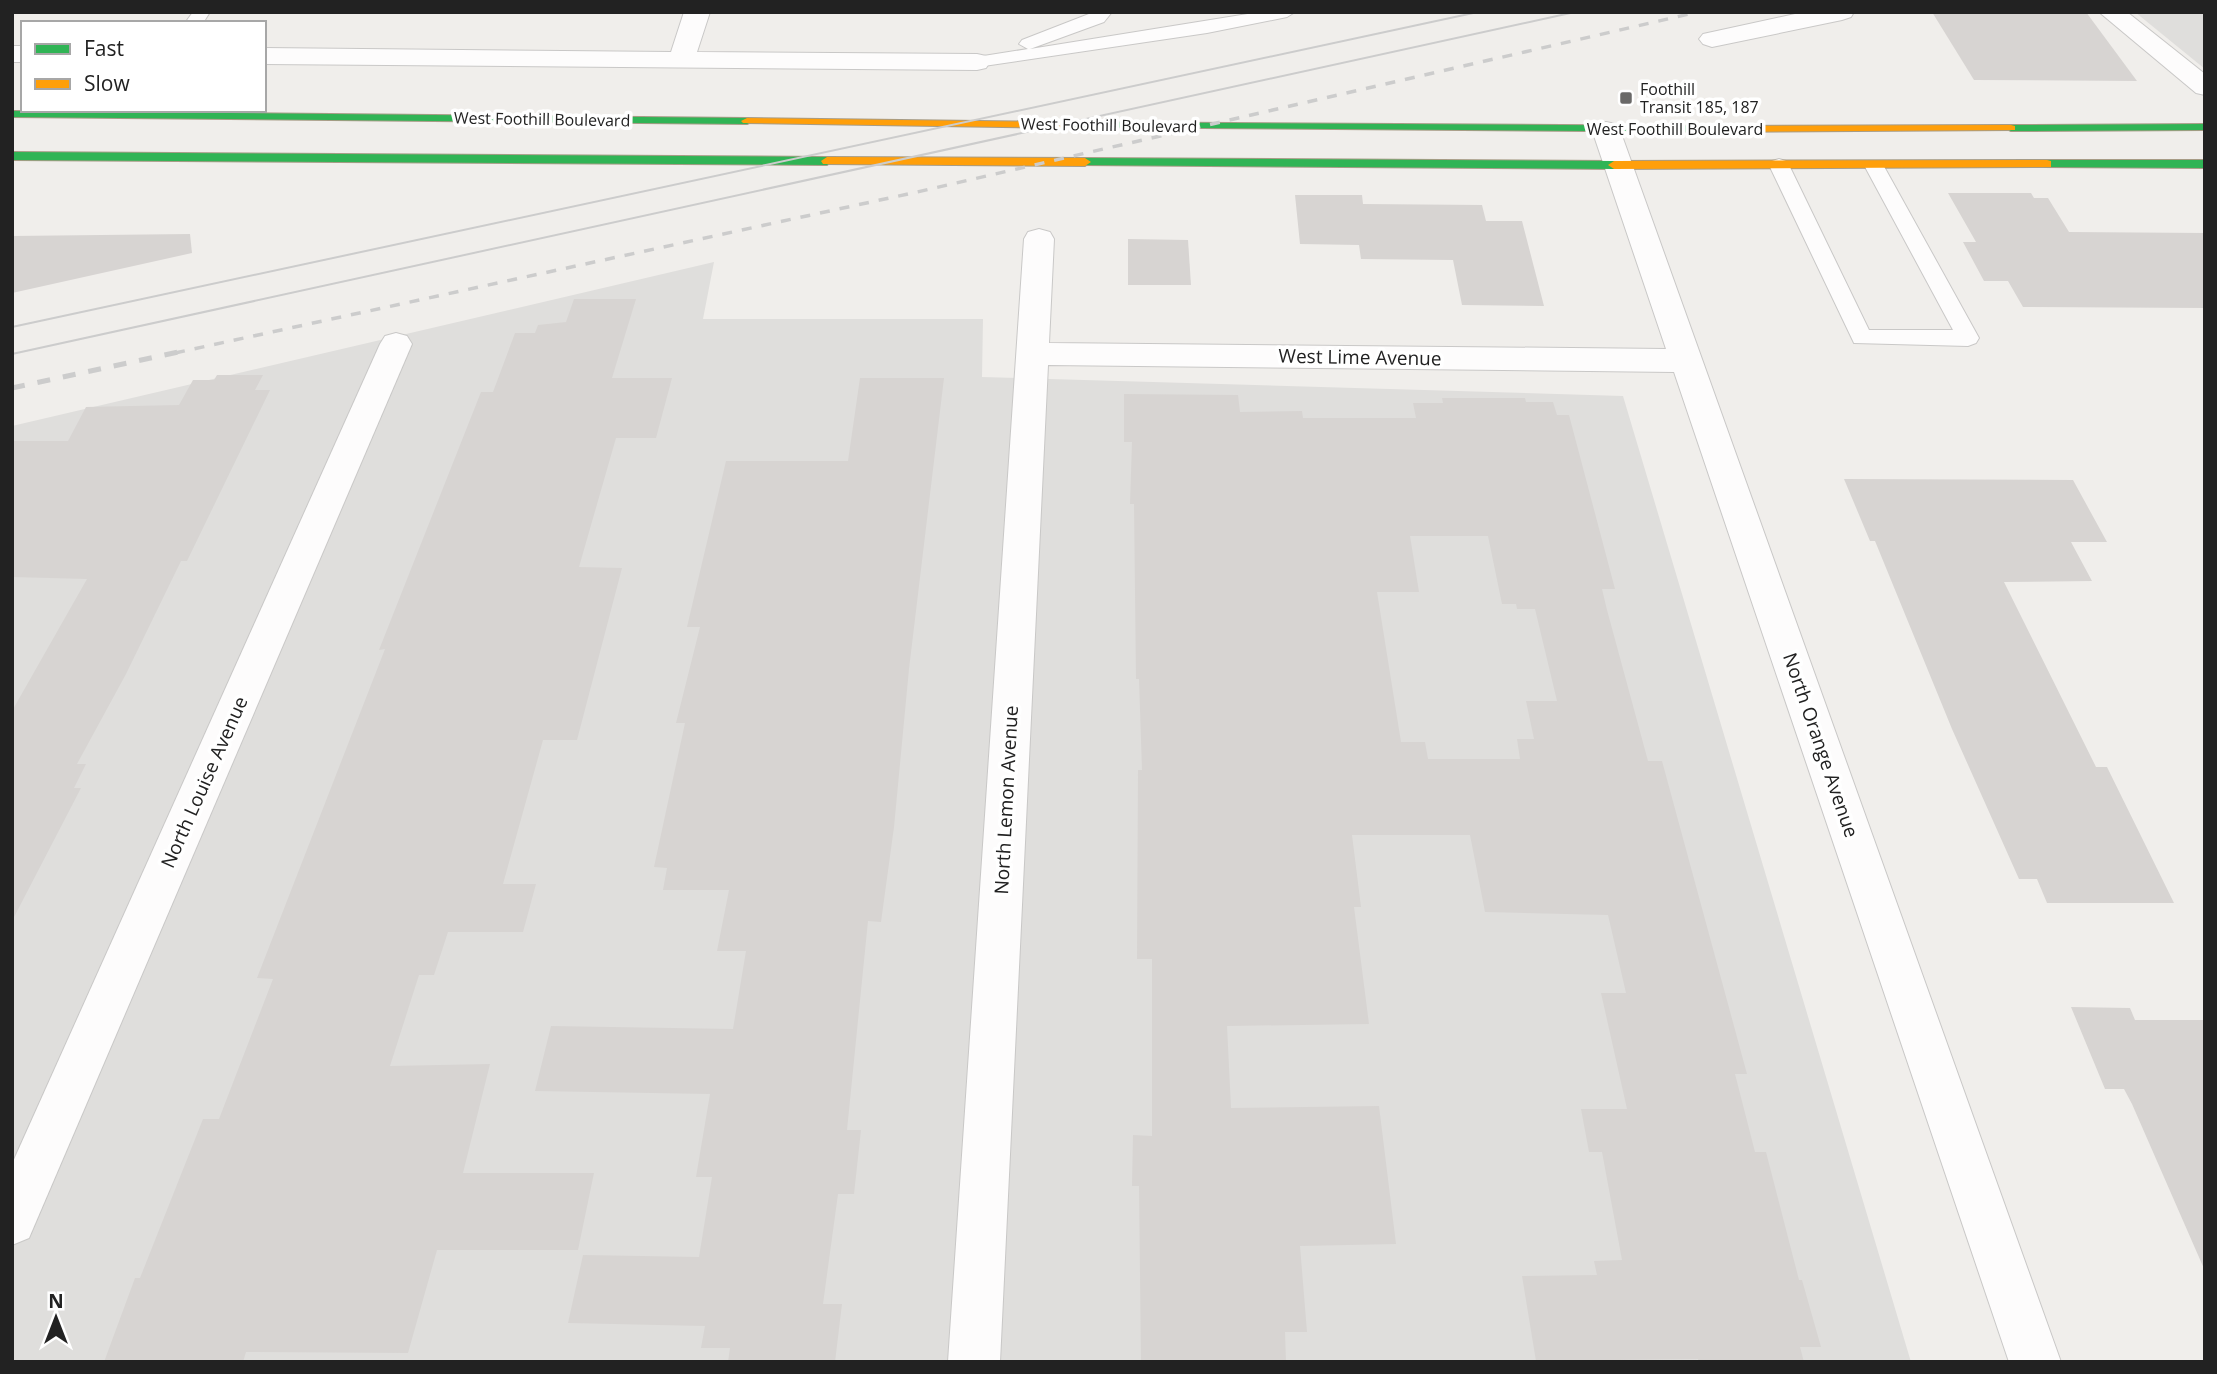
<svg xmlns="http://www.w3.org/2000/svg" width="2217" height="1374" font-family="'Open Sans',sans-serif">
	<rect width="100%" height="100%" fill="#f0eeeb"/>
	<g fill="#dfdedc">
		<polygon points="2135,12 2205,12 2205,69"/>
		<polygon points="714,262 703,319 983,319 982,377 1623,396 1911,1362 12,1362 12,426"/>
	</g>
	<g fill="#d7d4d2" fill-rule="evenodd">
		<polygon points="1932,12 2086,12 2137,81 1974,80"/>
		<polygon points="1948,193 2031,193 2034,198 2048,198 2069,232 2205,233 2205,308 2023,307 2008,281 1984,281 1963,242 1976,242"/>
		<polygon points="1295,195 1362,195 1363,204 1482,205 1486,221 1522,221 1544,306 1462,305 1453,260 1361,259 1359,245 1300,244"/>
		<polygon points="190,234 192,253 12,293 12,236"/>
		<polygon points="1128,239 1188,240 1191,285 1128,285"/>
		<polygon points="574,299 636,299 612,378 672,378 656,438 616,438 579,567 622,568 577,740 543,740 503,884 536,884 523,932 448,932 434,975 419,975 390,1066 490,1064 463,1173 594,1173 578,1250 437,1250 408,1353 246,1352 243,1362 104,1362 135,1278 140,1278 203,1119 219,1119 273,979 257,978 385,649 379,650 481,392 493,392 515,333 535,333 538,325 566,322"/>
		<polygon points="217,375 263,375 255,390 270,390 187,561 181,561 126,674 77,764 86,764 74,788 81,788 12,921 12,711 87,579 12,577 12,441 68,441 86,407 179,405 193,380 214,380"/>
		<polygon points="860,378 944,378 909,669 894,827 881,922 868,921 847,1130 861,1130 854,1194 838,1194 823,1304 842,1304 835,1362 728,1362 730,1348 701,1348 705,1326 568,1323 583,1255 699,1257 712,1177 696,1177 710,1094 535,1091 551,1026 733,1029 746,951 717,951 729,890 663,890 667,868 654,867 685,723 676,723 700,627 687,627 726,461 848,461"/>
		<path d="M1124,394L1238,395L1240,412L1302,411L1303,418H1416L1413,403H1443L1442,398H1525L1526,402H1553L1557,415H1569L1615,589H1602L1607,610L1648,761H1662L1747,1074H1735L1755,1152H1766L1799,1280H1802L1821,1347H1800L1804,1362H1699L1698,1359L1536,1361L1522,1276L1597,1275L1594,1261L1622,1260L1602,1152H1589L1581,1109H1627L1601,993H1626L1608,915L1485,912L1470,835H1352L1361,907H1354L1369,1024L1227,1026L1231,1108L1379,1106L1396,1244L1300,1246L1307,1332H1285L1286,1362H1141L1139,1186H1132L1133,1135L1152,1136V959H1137L1138,770H1142L1139,679H1136L1134,504H1130L1132,442H1124ZM1410,536H1488L1502,604H1516L1517,609H1535L1557,701H1526L1534,739H1517L1520,759H1428L1425,742H1401L1377,592H1419Z"/>
		<polygon points="1844,479 2073,480 2107,542 2071,542 2092,581 2004,582 2096,767 2107,767 2174,903 2047,903 2037,879 2019,879 1952,729 1875,541 1870,541"/>
		<polygon points="2071,1007 2130,1008 2135,1020 2205,1020 2205,1271 2132,1104 2124,1089 2105,1089"/>
	</g>
	<g fill="none" stroke-linecap="round" stroke-linejoin="round">
		<defs>
			<g id="lane">
				<polygon points="193,12 210,12 203,23 185,23"/>
				<polygon points="1094,12 1112,12 1104,22 1030,49 1260,12 1295,12 1287,17 1207,33 977,67 968,62 977,57 1028,49 1019,44 1022,40"/>
				<polygon points="1779,159 1786,161 1789,165 1869,330 1953,330 1864,165 1867,161 1881,161 1979,338 1976,343 1968,346 1854,343 1769,165 1772,161"/>
			</g>
			<g id="street">
				<polygon points="684,12 710,12 697,52 977,54 986,56 990,62 986,68 977,70 264,64 264,48 671,52"/>
				<polygon points="1804,12 1854,12 1851,17 1842,20 1712,47 1703,44 1699,39 1703,34"/>
				<polygon points="2099,12 2127,12 2205,74 2205,95 2196,93"/>
				<rect x="12" y="46" width="11" height="16"/>
				<polygon points="1606,122 1616,124 1620,130 2061,1362 2009,1362 1674,372 1048,365 1000,1362 948,1362 1024,239 1028,232 1039,229 1050,232 1054,239 1049,343 1666,349 1592,130 1596,124"/>
				<polygon points="396,333 407,336 412,344 29,1238 12,1245 12,1164 380,344 385,336"/>
			</g>
			<g id="fast">
				<polygon points="12,111 747,118 753,121 747,124 12,117"/>
				<polygon points="1067,122 1716,126 1722,129 1716,132 1063,127 1063,123"/>
				<polygon points="2205,124 2205,130 2011,131 2005,128 2011,125"/>
				<polygon points="12,152 827,157 833,161 827,165 12,160"/>
				<polygon points="1085,158 1614,161 1620,165 1614,169 1081,165 1081,159"/>
				<polygon points="2047,160 2205,160 2205,168 2043,167 2043,161"/>
			</g>
			<g id="slow">
				<polygon points="747,118 1067,122 1073,125 1067,128 743,123 741,121"/>
				<polygon points="2011,125 2015,126 2015,130 1716,132 1710,129 1716,126"/>
				<polygon points="827,157 1085,158 1091,162 1085,166 823,164 821,161"/>
				<polygon points="2047,160 2051,161 2051,167 1614,169 1608,165 1614,161"/>
			</g>
		</defs>
		<use href="#lane" stroke="#c9c8c7" stroke-width="2"/>
		<use href="#street" stroke="#c9c8c7" stroke-width="2"/>
		<use href="#fast" stroke="#a79c86" stroke-width="2"/>
		<use href="#slow" stroke="#a79c86" stroke-width="2"/>
		<use href="#lane" fill="#fdfcfc" fill-rule="evenodd"/>
		<use href="#street" fill="#fdfcfc" fill-rule="evenodd"/>
		<use href="#fast" fill="#30b455" fill-rule="evenodd"/>
		<use href="#slow" fill="#ff9f0a" fill-rule="evenodd"/>
		<g stroke="#ccc" stroke-width="2">
			<polyline points="12,327 1478,12"/>
			<polyline points="12,354 1575,12"/>
		</g>
		<polyline stroke="#ccc" stroke-width="3.5" stroke-dasharray="10 10" stroke-linecap="butt" points="175,353 917,192 1698,12"/>
		<polyline stroke="#ccc" stroke-width="5" stroke-dasharray="13 13" stroke-linecap="butt" points="12,388 183,351"/>
	</g>
	<rect fill="#6a6968" stroke="#fff" stroke-width="2.5" x="1619" y="91" width="14" height="14" rx="3.5"/>
	<g text-anchor="middle" stroke-width="7" stroke-linejoin="round" paint-order="stroke">
		<g font-size="16" fill="#222" stroke="#fff" text-anchor="start">
			<text x="1640" y="95">Foothill<tspan x="1640" dy="18">Transit 185, 187</tspan></text>
		</g>
		<g font-size="16" fill="#222" stroke="#fff">
			<text transform="translate(542 119) rotate(1)" y="6">West Foothill Boulevard</text>
			<text transform="translate(1109 125) rotate(1)" y="6">West Foothill Boulevard</text>
			<text x="1675" y="135">West Foothill Boulevard</text>
		</g>
		<g font-size="19" fill="#222" stroke="#fff">
			<text transform="translate(1360 357) rotate(1)" y="7">West Lime Avenue</text>
			<text transform="translate(1821 745) rotate(71)" y="7">North Orange Avenue</text>
			<text transform="translate(204 782) rotate(-66)" y="7">North Louise Avenue</text>
			<text transform="translate(1006 800) rotate(-87)" y="7">North Lemon Avenue</text>
		</g>
	</g>
	<rect width="2217" height="1374" fill="none" stroke="#222222" stroke-width="28"/>
	<rect x="21" y="21" width="245" height="91" fill="#ffffff" stroke="#a7a7a7" stroke-width="2"/>
	<rect x="35" y="44" width="35" height="10" fill="#30b455" stroke="#a7a7a7" stroke-width="2"/>
	<text x="84" y="56" font-size="21" fill="#222222">Fast</text>
	<rect x="35" y="79" width="35" height="10" fill="#ff9f0a" stroke="#a7a7a7" stroke-width="2"/>
	<text x="84" y="91" font-size="21" fill="#222222">Slow</text>
	<g transform="translate(56 1318)" stroke="#ffffff" stroke-width="5" paint-order="stroke">
	<path d="M0-5L12 26L0 18L-12 26Z" fill="#222222"/>
	<text y="-10" font-size="19" font-weight="bold" text-anchor="middle" fill="#222222">N</text>
	</g>
</svg>
